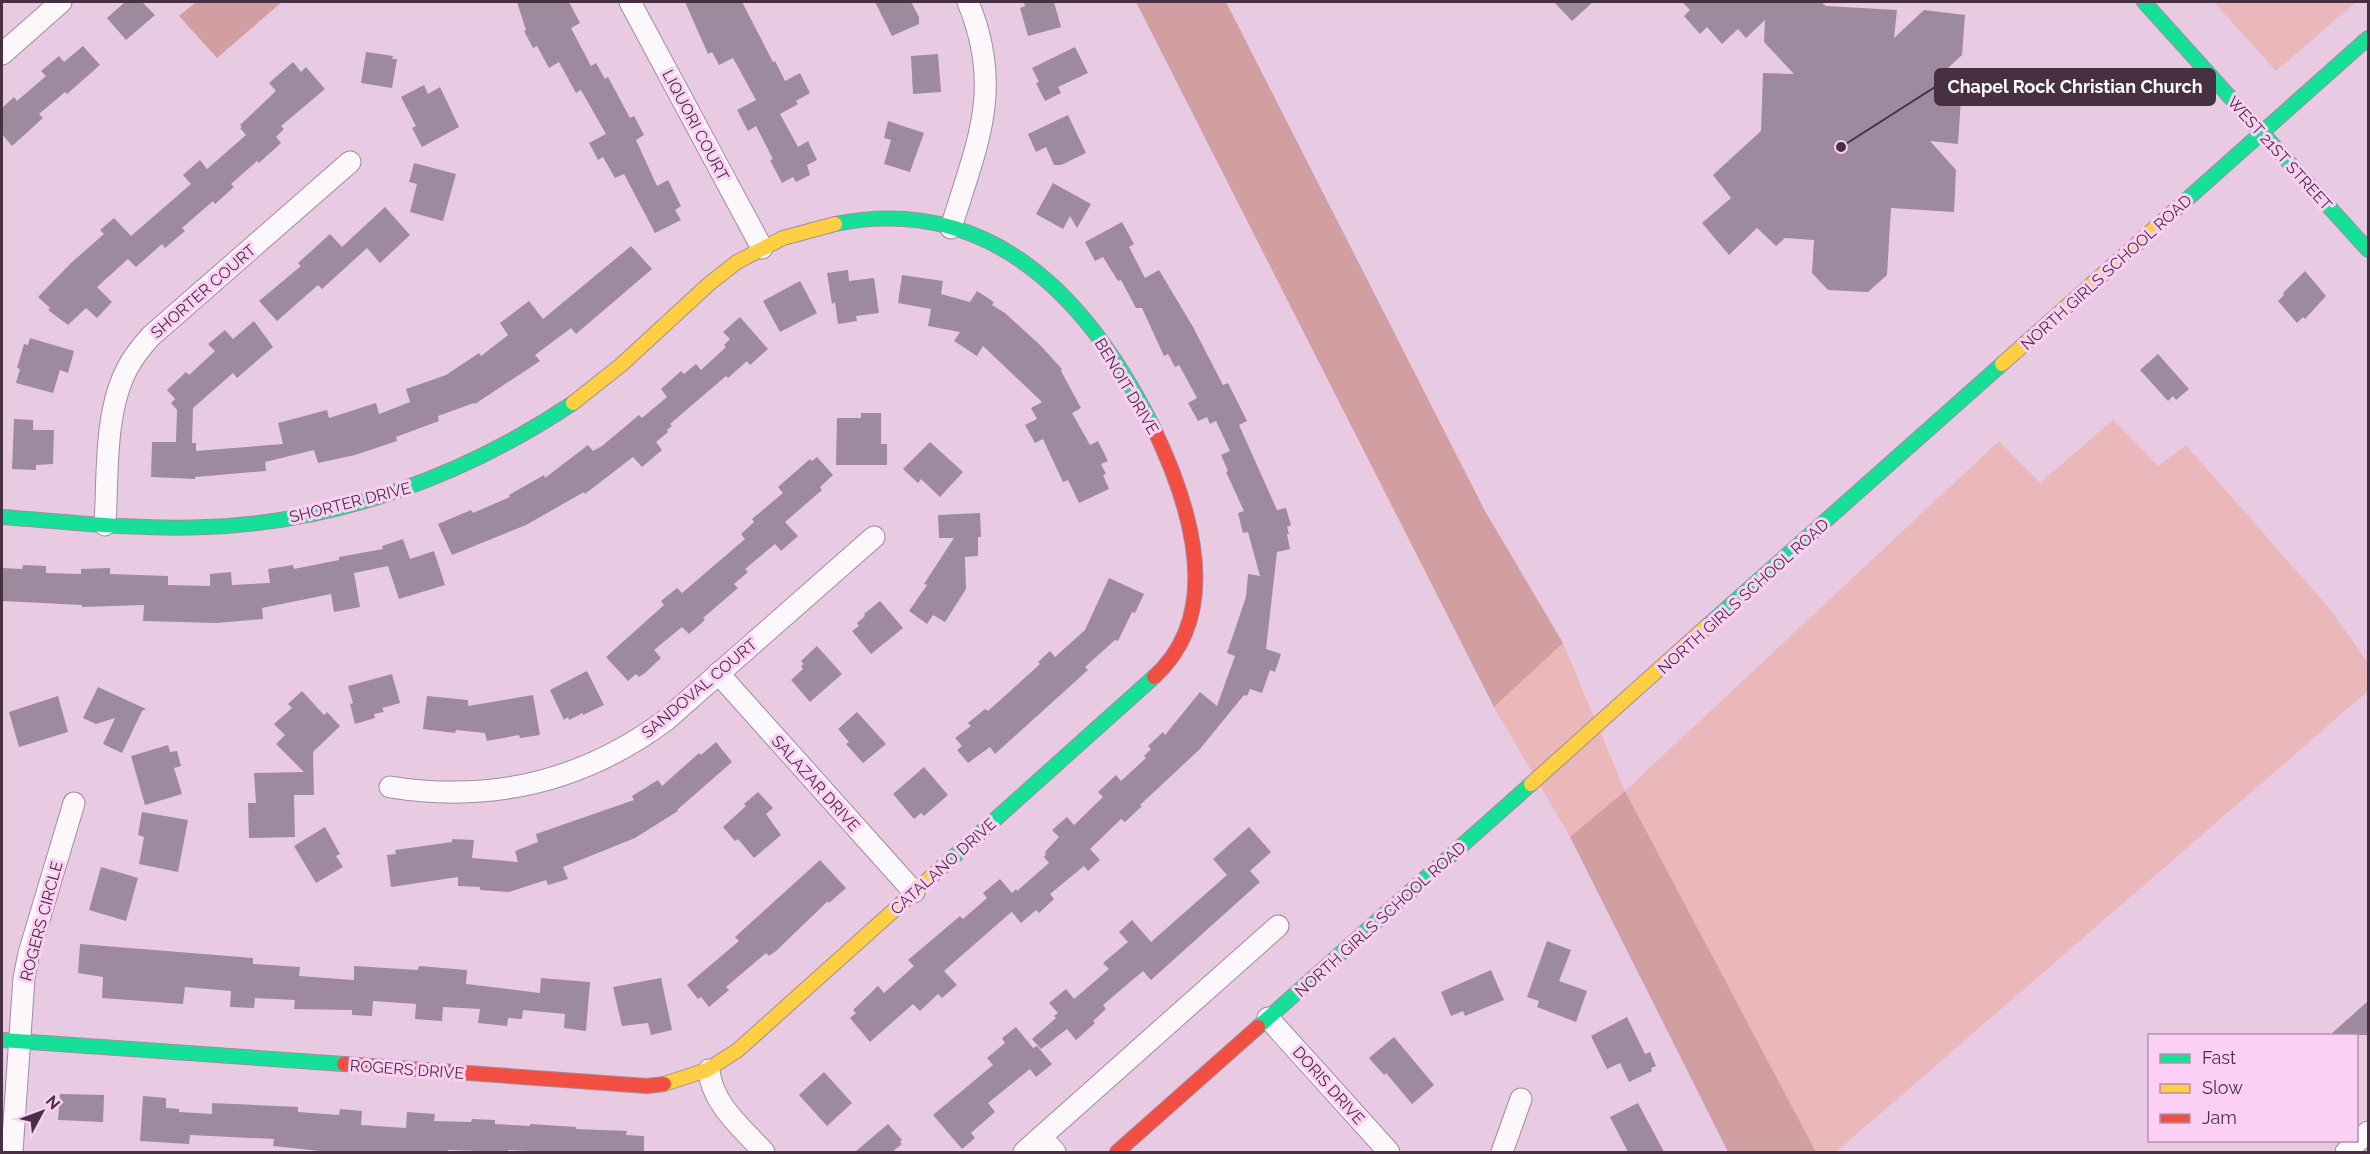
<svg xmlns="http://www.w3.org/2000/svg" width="2370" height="1154" font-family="Raleway,sans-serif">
	<rect width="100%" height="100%" fill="#e8cbe3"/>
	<g fill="#eab7ba">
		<polygon points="2214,2 2356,2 2276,71"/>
		<polygon points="2113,420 2158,466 2186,445 2330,609 2368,663 2368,691 1836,1152 1816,1152 1625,791 1570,837 1494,707 1563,643 1625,791 1999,441 2040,483"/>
	</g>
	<g fill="#d19fa2">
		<polygon points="196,2 282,2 217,58 179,16"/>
		<polygon points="1136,2 1226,2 1485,511 1563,643 1494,707"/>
		<polygon points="1625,791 1816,1152 1728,1152 1570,837"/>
	</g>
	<g fill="#9d8a9f">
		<polygon points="125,2 142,2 155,15 126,40 107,18"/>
		<polygon points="517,2 569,2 580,23 571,28 591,66 596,63 605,79 608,77 630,118 634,116 644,135 636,140 657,186 668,180 681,206 675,210 681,220 655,233 624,174 615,178 603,157 598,160 589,143 606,134 581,90 576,93 559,62 549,68 537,46 533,48 524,31 526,30"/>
		<polygon points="685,2 742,2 773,62 775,61 785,81 800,73 810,93 796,101 798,104 780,114 798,147 808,141 817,160 807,165 810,175 796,182 793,177 782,183 770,160 773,159 756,126 748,131 737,110 756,100 733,58 719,65 712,52 708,54"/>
		<polygon points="875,2 911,2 919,17 919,24 892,36"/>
		<polygon points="1024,2 1054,2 1061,27 1028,36 1020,8 1025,6"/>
		<polygon points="1554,2 1593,2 1572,21"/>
		<polygon points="1682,2 1821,2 1826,6 1897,10 1894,38 1924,10 1965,15 1962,55 1933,82 1962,84 1958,144 1930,141 1956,170 1954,212 1891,208 1887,275 1868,292 1828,290 1812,273 1814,240 1785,238 1776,246 1757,228 1729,255 1702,223 1731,198 1713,175 1761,131 1763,73 1794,74 1764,42 1765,20 1746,38 1738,29 1722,44 1707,27 1700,34 1684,16 1690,10"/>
		<polygon points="83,46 100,65 67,94 65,92 39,114 43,118 12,146 2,134 2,108 14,97 17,101 46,76 41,71 59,56 64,62"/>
		<polygon points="1075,47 1088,73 1058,87 1061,93 1045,101 1036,83 1039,82 1032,68"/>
		<polygon points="366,52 393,56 392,59 397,59 392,88 361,83"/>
		<polygon points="938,54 941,92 913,94 911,56"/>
		<polygon points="293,62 301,72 306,67 325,89 281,126 284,129 276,137 281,143 259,163 257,161 231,184 234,187 215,204 213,201 182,228 185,231 165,248 162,244 136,267 128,259 97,287 112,302 97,318 86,308 68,325 48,310 50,308 38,297 71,263 104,234 100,230 114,218 131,236 191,184 183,175 200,160 207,169 246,135 240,128 242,127 240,125 276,91 269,83"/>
		<polygon points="424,85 428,94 440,87 459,127 422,147 412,128 416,126 401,97"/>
		<polygon points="1068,115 1086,153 1061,165 1054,165 1046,147 1036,152 1028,134"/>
		<polygon points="888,121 924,133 910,172 884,164 891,140 884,138"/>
		<polygon points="414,163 456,174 443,221 410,212 417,184 409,182"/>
		<polygon points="1053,183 1091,204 1077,228 1070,216 1063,229 1036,214"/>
		<polygon points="385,207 410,235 380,263 367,248 322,289 318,285 277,321 259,301 301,266 298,263 330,234 342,247"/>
		<polygon points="1122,222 1134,244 1129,247 1145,278 1159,270 1193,327 1223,385 1228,383 1247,421 1239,425 1277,510 1286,508 1291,525 1287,527 1289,534 1287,534 1290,549 1277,552 1266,649 1281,654 1275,672 1270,670 1262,693 1250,689 1247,696 1244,695 1200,749 1140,805 1142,806 1125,822 1121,819 1090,849 1100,860 1088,871 1084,866 1050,894 1054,899 1039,913 1036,910 1021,923 1012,912 1009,914 944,971 957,985 942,998 938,994 920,1011 913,1004 870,1042 850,1018 856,1013 853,1010 878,986 884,993 914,966 908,960 960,916 963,919 987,898 983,893 1000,879 1012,893 1016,889 1017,891 1049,863 1044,857 1046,854 1045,852 1059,837 1052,830 1067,817 1074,825 1103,797 1098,792 1116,775 1121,781 1146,758 1144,756 1151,749 1148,746 1163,732 1165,735 1200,692 1217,706 1235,656 1227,653 1246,597 1248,574 1260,576 1248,532 1243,533 1238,513 1244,511 1226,472 1228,471 1221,455 1230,451 1216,421 1210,424 1207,417 1198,421 1188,403 1197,398 1179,365 1175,367 1168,354 1164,356 1142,308 1136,308 1121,280 1118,281 1103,257 1095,261 1085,242"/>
		<polygon points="631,246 652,269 576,334 571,328 535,355 540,361 475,404 474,403 438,416 439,421 396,437 397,441 355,455 318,463 314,450 265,462 266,471 195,477 195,479 151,477 152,442 176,442 177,410 171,403 175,399 167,390 186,372 189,375 215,351 208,344 225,330 233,339 254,321 273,347 237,378 233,373 193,408 192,443 196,443 196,451 283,444 278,423 327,410 329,418 376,403 379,414 410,402 406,389 446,375 479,353 481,356 508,335 500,323 529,301 543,319"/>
		<polygon points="848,270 849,281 874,278 879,313 856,316 857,321 838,324 835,302 832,304 827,273"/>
		<polygon points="2305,271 2326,296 2305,319 2303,317 2297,323 2278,301 2284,295 2283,293"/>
		<polygon points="902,275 943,281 941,294 970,302 977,291 994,302 992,305 1005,313 1040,345 1062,369 1061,371 1081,408 1072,413 1090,445 1098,441 1108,461 1101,464 1106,474 1103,475 1109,489 1079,503 1068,480 1063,482 1043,439 1035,443 1025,425 1037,419 1031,408 1042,402 983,346 977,356 954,341 960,332 928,326 931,309 898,303"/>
		<polygon points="800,281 817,313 780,332 763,301"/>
		<polygon points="740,317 768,349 750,365 747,361 728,378 726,376 670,424 672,426 667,430 668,432 656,442 662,450 642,467 633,457 585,494 584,492 526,525 452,555 438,524 471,510 473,513 510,497 509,495 544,475 545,478 588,445 593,451 602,446 639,415 642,418 667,397 661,389 681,371 684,374 696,364 701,370 726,347 724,345 730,339 723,332"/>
		<polygon points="30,338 74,351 68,373 60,370 53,393 16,383 20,369 17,368 24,344 28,345"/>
		<polygon points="2158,354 2189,389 2176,400 2173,396 2168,401 2140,370"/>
		<polygon points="861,413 881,413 881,444 887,444 887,465 836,465 837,418 861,418"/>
		<polygon points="14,419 33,420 33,430 54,430 53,464 36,465 36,470 12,469"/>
		<polygon points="930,442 963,472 940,497 921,479 918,483 903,469"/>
		<polygon points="817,457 833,475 820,487 822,490 785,522 798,536 781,551 775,544 745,569 748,572 734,584 738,588 703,618 705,620 689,634 682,627 654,650 661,658 645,673 639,677 636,674 628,681 606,657 664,605 661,601 677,588 682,593 745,539 741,534 754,522 752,519 783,493 778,487 810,459 812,461"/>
		<polygon points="980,513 981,537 978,537 978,556 965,557 966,589 945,622 933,615 927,624 909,611 927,585 924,584 954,538 939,538 938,515"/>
		<polygon points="403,539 410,559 434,551 445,585 399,599 388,566 354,573 360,607 334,612 331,594 262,608 263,619 217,623 143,621 144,605 82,607 82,605 2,601 2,568 22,569 23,565 46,566 46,573 81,574 81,569 110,568 110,574 168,576 168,585 210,586 210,574 231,572 232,585 270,583 268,569 293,565 294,569 339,560 339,557 383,549 382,546"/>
		<polygon points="1109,578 1144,594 1135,613 1132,612 1118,641 1115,640 1085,667 1088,670 995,754 990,747 968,763 957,750 962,746 955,738 971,726 968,723 985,709 988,711 1040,664 1038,662 1050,651 1055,657 1085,630"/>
		<polygon points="880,601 903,628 871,654 852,631 859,626 857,623 865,616 864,614"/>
		<polygon points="817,646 842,674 810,702 791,680 803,669 801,666 804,664 801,661"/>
		<polygon points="587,671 604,705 583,715 583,713 569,720 568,717 564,720 550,690"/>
		<polygon points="392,674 400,703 382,708 384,712 374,714 375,718 355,724 350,704 353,703 348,686"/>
		<polygon points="98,687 146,709 142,711 122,753 103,744 115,718 96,724 83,718"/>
		<polygon points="302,691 324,715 327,712 340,726 313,752 314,795 294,795 295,837 249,838 248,803 256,803 254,773 304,772 276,744 285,735 274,724 292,708 288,704"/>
		<polygon points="533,695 540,735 520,738 519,735 487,741 485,733 456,730 455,733 423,729 427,696 468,700 468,706"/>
		<polygon points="58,696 68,732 19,747 9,712"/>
		<polygon points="857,712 886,744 863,763 846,744 849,742 838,729"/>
		<polygon points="716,742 732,762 677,810 678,811 635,838 563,867 568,879 548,885 546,880 509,892 480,890 480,887 458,886 458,877 391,887 387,855 396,854 395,850 452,842 452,839 474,840 472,858 518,862 515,851 538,842 536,834 634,800 632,796 658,780 662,786 699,753 701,755"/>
		<polygon points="168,745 170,752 177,751 181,766 174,768 182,794 145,805 131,756"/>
		<polygon points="924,767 948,795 924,816 921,813 914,819 893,794"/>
		<polygon points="758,792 773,808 766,814 781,835 754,858 738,839 735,841 723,827 746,806 744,804"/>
		<polygon points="142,812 188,820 178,872 139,864 144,837 138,835"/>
		<polygon points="325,827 340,854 336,856 343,867 316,883 294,846"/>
		<polygon points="1249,827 1271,852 1250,871 1260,882 1151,980 1143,971 1103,1005 1106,1009 1093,1021 1095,1023 1076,1040 1067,1029 1041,1049 1032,1039 1056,1018 1054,1016 1058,1013 1049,1003 1066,989 1074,999 1109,969 1103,963 1128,942 1119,932 1132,920 1151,942 1227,875 1213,859"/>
		<polygon points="820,860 846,888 829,903 828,901 776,951 769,956 766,953 726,987 729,990 709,1007 701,997 698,999 687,985 739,941 735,937"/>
		<polygon points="101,867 138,878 126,921 89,910"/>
		<polygon points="1547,941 1571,950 1559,981 1587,991 1576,1022 1537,1007 1539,1001 1527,997"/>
		<polygon points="80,944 253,958 253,964 300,967 299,976 354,980 354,966 418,970 419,966 467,970 466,984 540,993 541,978 590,982 586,1031 564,1028 565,1014 523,1010 522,1019 508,1018 507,1026 478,1023 480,1009 443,1007 442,1021 415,1019 416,1004 373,1001 372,1016 352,1015 352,1010 294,1009 295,1000 255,998 254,1008 230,1007 231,991 185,987 183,1004 102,998 103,977 78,973"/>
		<polygon points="1491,970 1504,1000 1465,1016 1463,1011 1451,1016 1441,992"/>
		<polygon points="661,978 672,1030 651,1035 648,1023 622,1026 613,987"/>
		<polygon points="2368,1001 2368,1035 2330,1035"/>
		<polygon points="1627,1017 1645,1054 1650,1052 1656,1066 1651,1068 1652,1071 1629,1082 1620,1063 1607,1069 1591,1036"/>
		<polygon points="1016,1027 1033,1048 1037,1046 1052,1064 1036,1077 1030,1069 988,1103 995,1112 971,1133 975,1138 962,1149 933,1115 993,1065 987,1058 1005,1043 1002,1038"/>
		<polygon points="1394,1037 1434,1085 1412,1104 1386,1073 1384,1075 1369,1058"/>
		<polygon points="824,1072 852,1103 827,1126 799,1095"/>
		<polygon points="60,1094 104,1095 103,1122 58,1120"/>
		<polygon points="143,1096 166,1098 166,1108 179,1109 179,1112 212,1114 212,1103 298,1107 298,1112 339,1115 340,1109 362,1111 361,1125 406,1128 407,1112 435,1114 434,1121 471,1122 472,1119 495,1120 495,1124 530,1126 530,1124 576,1127 576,1129 627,1131 626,1135 644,1136 644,1152 548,1152 508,1150 508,1152 448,1150 448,1152 330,1152 273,1146 274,1139 190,1135 189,1144 140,1141"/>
		<polygon points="1638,1103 1664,1152 1628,1152 1610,1117"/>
		<polygon points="888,1124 902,1140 900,1142 902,1144 892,1152 855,1152"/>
	</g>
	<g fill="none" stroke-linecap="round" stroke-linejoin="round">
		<defs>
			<g id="street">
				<polyline points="630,2 762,248"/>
				<polyline points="2,54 61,2"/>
				<path d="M951,228C977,143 1004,90 968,2"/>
				<path d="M105,525C108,476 104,413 127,369C133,357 142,346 151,336L350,162"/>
				<polyline points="718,673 914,892"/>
				<path d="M390,787C491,803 583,782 666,720L874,537"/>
				<polyline points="1268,1018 1389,1152"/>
				<path d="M709,1070C712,1104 742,1128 764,1152"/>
				<polyline points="1041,1137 1055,1152"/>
				<polyline points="12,1152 24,978 29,953 74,803"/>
				<polyline points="1024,1152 1278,926"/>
				<polyline points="1502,1152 1521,1099"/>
				<polyline points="2346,1152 2368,1132"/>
			</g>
			<g id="fast">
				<polyline points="2144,2 2368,250"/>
				<polyline points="2184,202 2368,38"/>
				<path d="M835,224C990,193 1088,298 1152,425"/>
				<path d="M2,517C70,522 138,530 207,527C338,522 464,476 573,403"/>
				<polyline points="1707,626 2002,364"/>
				<polyline points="942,867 1154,677"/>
				<polyline points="1258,1027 1531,784"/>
				<polyline points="2,1040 344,1064"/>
			</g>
			<g id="slow">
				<polyline points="2002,364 2184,202"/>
				<polyline points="573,403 621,365 709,284 737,262 783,238 835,224"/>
				<polyline points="1531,784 1707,626"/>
				<polyline points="664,1084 707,1070 738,1050 942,867"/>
			</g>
			<g id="jam">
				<path d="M1152,425C1188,499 1227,611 1154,677"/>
				<polyline points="344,1064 647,1086 664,1084"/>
				<polyline points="1117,1152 1258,1027"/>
			</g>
		</defs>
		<use href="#street" stroke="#a28b9e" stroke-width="23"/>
		<use href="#fast" stroke="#a28b9e" stroke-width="16"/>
		<use href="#slow" stroke="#a28b9e" stroke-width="16"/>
		<use href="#jam" stroke="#a28b9e" stroke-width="16"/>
		<use href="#street" stroke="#fcf7fb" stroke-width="21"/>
		<use href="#fast" stroke="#16e098" stroke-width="14"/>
		<use href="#slow" stroke="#ffcf43" stroke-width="14"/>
		<use href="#jam" stroke="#f24e42" stroke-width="14"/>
	</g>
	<g text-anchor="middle" stroke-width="6" stroke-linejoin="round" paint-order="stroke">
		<g font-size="16" fill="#463042" stroke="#fcd0f4">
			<text transform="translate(696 125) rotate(62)" y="6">LIQUORI COURT</text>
			<text transform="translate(2280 153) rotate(48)" y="6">WEST 21ST STREET</text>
			<text transform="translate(2106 272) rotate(-42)" y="6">NORTH GIRLS SCHOOL ROAD</text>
			<text transform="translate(203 291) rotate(-41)" y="6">SHORTER COURT</text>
			<text transform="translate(1127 386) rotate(59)" y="6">BENOIT DRIVE</text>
			<text transform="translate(350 502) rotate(-14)" y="6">SHORTER DRIVE</text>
			<text transform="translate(1743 596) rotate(-42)" y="6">NORTH GIRLS SCHOOL ROAD</text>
			<text transform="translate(699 688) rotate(-40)" y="6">SANDOVAL COURT</text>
			<text transform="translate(816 783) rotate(48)" y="6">SALAZAR DRIVE</text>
			<text transform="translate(943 866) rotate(-42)" y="6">CATALANO DRIVE</text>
			<text transform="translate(1380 919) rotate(-42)" y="6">NORTH GIRLS SCHOOL ROAD</text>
			<text transform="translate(41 921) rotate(-75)" y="6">ROGERS CIRCLE</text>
			<text transform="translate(407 1069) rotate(4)" y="6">ROGERS DRIVE</text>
			<text transform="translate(1329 1085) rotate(48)" y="6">DORIS DRIVE</text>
		</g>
	</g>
	<path fill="none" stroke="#463042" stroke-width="2" d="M1841 147L1935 87"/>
	<circle fill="#463042" stroke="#fcd0f4" stroke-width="2" cx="1841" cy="147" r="6"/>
	<rect fill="#463042" stroke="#463042" stroke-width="2" x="1935" y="69" width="280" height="36" rx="6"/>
	<g font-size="18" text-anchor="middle" font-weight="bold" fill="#fff">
		<text x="2075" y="93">Chapel Rock Christian Church</text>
	</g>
	<rect width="2370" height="1154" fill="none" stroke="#463042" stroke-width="6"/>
	<rect x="2148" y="1034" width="210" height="108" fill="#fcd0f4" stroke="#b390ad" stroke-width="1.5"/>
	<rect x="2160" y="1054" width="30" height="9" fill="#16e098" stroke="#b390ad" stroke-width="1.5"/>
	<text x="2202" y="1064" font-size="18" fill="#463042">Fast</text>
	<rect x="2160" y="1084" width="30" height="9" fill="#ffcf43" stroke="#b390ad" stroke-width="1.5"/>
	<text x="2202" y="1094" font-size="18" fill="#463042">Slow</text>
	<rect x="2160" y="1114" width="30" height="9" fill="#f24e42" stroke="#b390ad" stroke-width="1.5"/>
	<text x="2202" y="1124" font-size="18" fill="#463042">Jam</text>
	<g transform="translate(42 1112) rotate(49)" stroke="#fcd0f4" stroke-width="4.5" paint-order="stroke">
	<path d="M0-4.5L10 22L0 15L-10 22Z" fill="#463042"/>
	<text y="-9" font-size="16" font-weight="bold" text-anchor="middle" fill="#463042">N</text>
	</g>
</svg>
